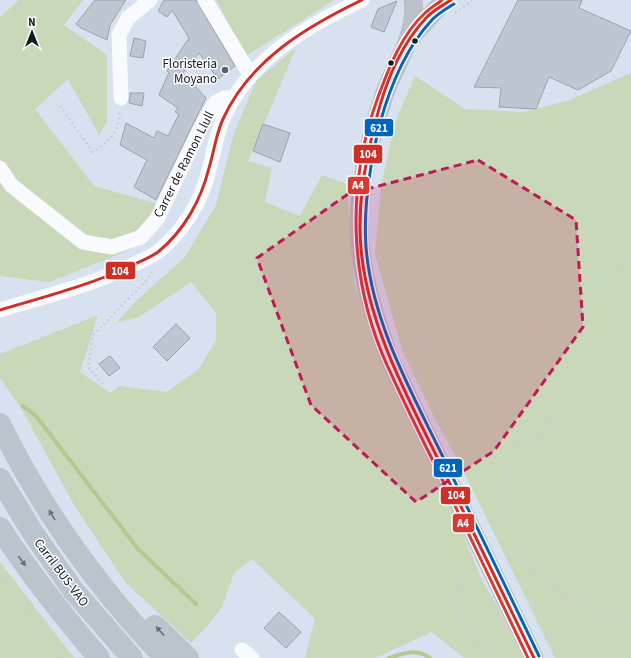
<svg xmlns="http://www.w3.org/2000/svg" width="631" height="658" font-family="'Source Sans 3',sans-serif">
	<rect width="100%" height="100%" fill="#d7e1ef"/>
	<g fill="#c8d8b8">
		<polygon points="19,0 83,0 64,25 107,55 107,121 99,135 68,79 35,109 94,186 158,204 145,242 110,258 49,282 0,276 0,17"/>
		<polygon points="216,0 334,0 246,56"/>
		<polygon points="296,48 248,161 272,168 265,202 300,216 322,175 347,184 354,283 387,375 459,525 482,580 499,609 523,658 464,658 432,632 375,658 305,658 315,619 252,559 234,573 222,607 210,623 191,643 125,582 74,505 21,408 0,378 0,354 98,315 80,372 110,393 120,386 167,392 199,369 216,340 216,313 191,282 139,317 116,323 137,300 185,257 216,205 234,133 257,80"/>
		<polygon points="631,73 631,658 555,658 461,466 435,419 402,350 375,254 381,186 395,123 415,76 465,109 523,112 567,101"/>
		<polygon points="0,562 74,658 0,658"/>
	</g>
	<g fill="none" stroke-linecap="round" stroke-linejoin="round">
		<g stroke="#b5c88e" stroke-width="4">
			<polyline points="23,406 36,416 138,549 196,604"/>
			<path d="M389,658C405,653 416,648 430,658"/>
		</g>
	</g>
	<g fill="#bec6d1" stroke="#99a1ac">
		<polygon points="95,0 126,0 110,25 107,40 81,28 76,24"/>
		<polygon points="164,0 196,0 235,66 218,79 199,53 183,73 206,98 156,200 134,187 147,160 120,145 126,123 154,138 157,131 168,136 179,114 175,112 178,108 159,95 169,72 167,71 189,38 172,10 167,17 158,11"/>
		<polygon points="518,0 582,0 579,8 631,31 611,71 578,90 549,77 536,109 499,107 501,88 474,87"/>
		<polygon points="397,1 384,32 371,27 378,9"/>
		<polygon points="134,38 146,41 143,58 130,56"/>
		<polygon points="130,93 144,93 142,106 129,103"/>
		<polygon points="263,124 290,133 280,162 253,151"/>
		<polygon points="176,324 190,338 167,361 153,347"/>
		<polygon points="110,356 120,368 109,376 99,364"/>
		<polygon points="279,612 301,632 286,648 264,628"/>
	</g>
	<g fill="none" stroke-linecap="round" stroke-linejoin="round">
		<g stroke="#cbced2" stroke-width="2.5" stroke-dasharray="2 3" stroke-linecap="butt">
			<polyline points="455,13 472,0"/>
			<path d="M60,106L93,152C113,139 117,135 120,110"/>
			<polyline points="629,257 617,271 578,287 511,351 487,360 478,371 484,384 506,391 508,418 516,445 501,486 501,513 522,563 558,591 588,608 605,616 631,623"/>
			<polyline points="103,384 88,367 93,335 145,282 153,271"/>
			<polyline points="438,425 507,407"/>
			<polyline points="516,445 540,437 552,415"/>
			<path d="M474,565C460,573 454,589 458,605C461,618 479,645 486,658"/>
			<polyline points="0,573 15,596 51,638 64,658"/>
		</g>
		<g stroke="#f9fafd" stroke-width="15">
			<polyline points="205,0 250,74"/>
			<polyline points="121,98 119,35 128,18 150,0"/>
			<polyline points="0,168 11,185 83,242 112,247 141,237 157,219 200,129 215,103 224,98 234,98"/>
			<path d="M0,310C46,296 96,284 139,262C146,258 155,255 160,250C183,231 201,202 208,174C213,156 216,136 223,119C248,60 306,26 362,0"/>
			<polyline points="242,650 252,658"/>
		</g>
		<g stroke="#bcc1c9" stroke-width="19">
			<path d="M413,0C418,33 395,65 384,95C371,135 360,177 359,220C358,269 374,317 391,362L534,658"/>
			<polyline points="411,37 442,3"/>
		</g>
		<g stroke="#bbc3cc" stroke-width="22">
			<path d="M0,424C42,510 99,589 165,658"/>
			<polyline points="0,479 33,533 73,590 132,658"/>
			<path d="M0,528C30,574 63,616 99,658"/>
			<polyline points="155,626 188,658"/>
		</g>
		<defs>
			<g id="bus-1">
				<path d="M451,0C443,5 434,10 427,17C401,44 385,84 376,120C365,162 357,205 361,249C368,324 405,392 438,459C470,525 502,592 534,658"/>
				<path d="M0,310C44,297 90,285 131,266C140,261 150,258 158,252C184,231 201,200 209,168C214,152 216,134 223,119C250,60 306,27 362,0"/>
			</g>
			<path id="bus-2" d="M442,0C437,4 430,8 425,13C401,35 389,68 378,97C346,185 349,280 387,365C403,400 420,435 437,469C468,532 498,595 528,658"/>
			<path id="bus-3" d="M454,4C446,9 437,14 431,21C405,49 390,87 380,123C370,164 363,205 366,247C372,322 410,389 442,455C474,522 506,589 539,656"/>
		</defs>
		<use href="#bus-1" stroke="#fff" stroke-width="6"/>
		<use href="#bus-2" stroke="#fff" stroke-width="6"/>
		<use href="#bus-3" stroke="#fff" stroke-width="6"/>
		<use href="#bus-1" stroke="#d02e26" stroke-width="3"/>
		<use href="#bus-2" stroke="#da3832" stroke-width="3"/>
		<use href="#bus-3" stroke="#0065bd" stroke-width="3"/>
	</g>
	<defs><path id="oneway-solid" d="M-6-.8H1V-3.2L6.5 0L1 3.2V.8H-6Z"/></defs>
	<g fill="#676e77">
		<use href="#oneway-solid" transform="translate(52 515) rotate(-121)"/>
		<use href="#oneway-solid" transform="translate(22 561) rotate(54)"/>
		<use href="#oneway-solid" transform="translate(160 631) rotate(-133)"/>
	</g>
	<path fill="#c2185b" fill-opacity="0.2" stroke="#c2185b" stroke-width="3" stroke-dasharray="8 5" stroke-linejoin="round" d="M478,160L576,220L583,327L494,451L416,502L311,405L257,258L348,194Z"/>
	<g fill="#131a22" stroke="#fff" stroke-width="1.5">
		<circle cx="415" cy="41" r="3.5"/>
		<circle cx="391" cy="63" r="3.5"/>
	</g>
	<circle fill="#58606a" stroke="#fff" stroke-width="1.5" cx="225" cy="70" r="4"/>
	<g text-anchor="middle" stroke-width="3" stroke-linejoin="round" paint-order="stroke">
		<g font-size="13" fill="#131a22" stroke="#fff" text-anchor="end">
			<text x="217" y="68">Floristeria<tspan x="217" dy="15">Moyano</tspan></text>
		</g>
		<g font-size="13" fill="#131a22" stroke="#fff">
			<text transform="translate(183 164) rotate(-63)" y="5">Carrer de Ramon Llull</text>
			<text transform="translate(62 572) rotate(53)" y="5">Carril BUS-VAO</text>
		</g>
	</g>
	<g stroke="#fff" stroke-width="1.5">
		<rect x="364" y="118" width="30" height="19" rx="4" fill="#0065bd"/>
		<rect x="353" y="144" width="30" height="20" rx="4" fill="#d02e26"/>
		<rect x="347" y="176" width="23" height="19" rx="4" fill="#da3832"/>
		<rect x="105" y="261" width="31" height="19" rx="4" fill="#d02e26"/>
		<rect x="433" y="458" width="30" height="20" rx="4" fill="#0065bd"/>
		<rect x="440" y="486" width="31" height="19" rx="4" fill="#d02e26"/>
		<rect x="452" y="513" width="23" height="20" rx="4" fill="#da3832"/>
	</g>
	<g font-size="11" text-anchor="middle" font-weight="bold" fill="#fff">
		<text x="379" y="132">621</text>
		<text x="368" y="158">104</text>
		<text x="358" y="189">A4</text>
		<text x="120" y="275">104</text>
		<text x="448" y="472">621</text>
		<text x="456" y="499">104</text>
		<text x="463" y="527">A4</text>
	</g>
	<g transform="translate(32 32)" stroke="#ffffff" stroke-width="3" paint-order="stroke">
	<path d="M0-3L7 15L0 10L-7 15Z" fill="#131a22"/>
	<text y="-6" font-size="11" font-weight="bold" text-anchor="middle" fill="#131a22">N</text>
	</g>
</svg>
